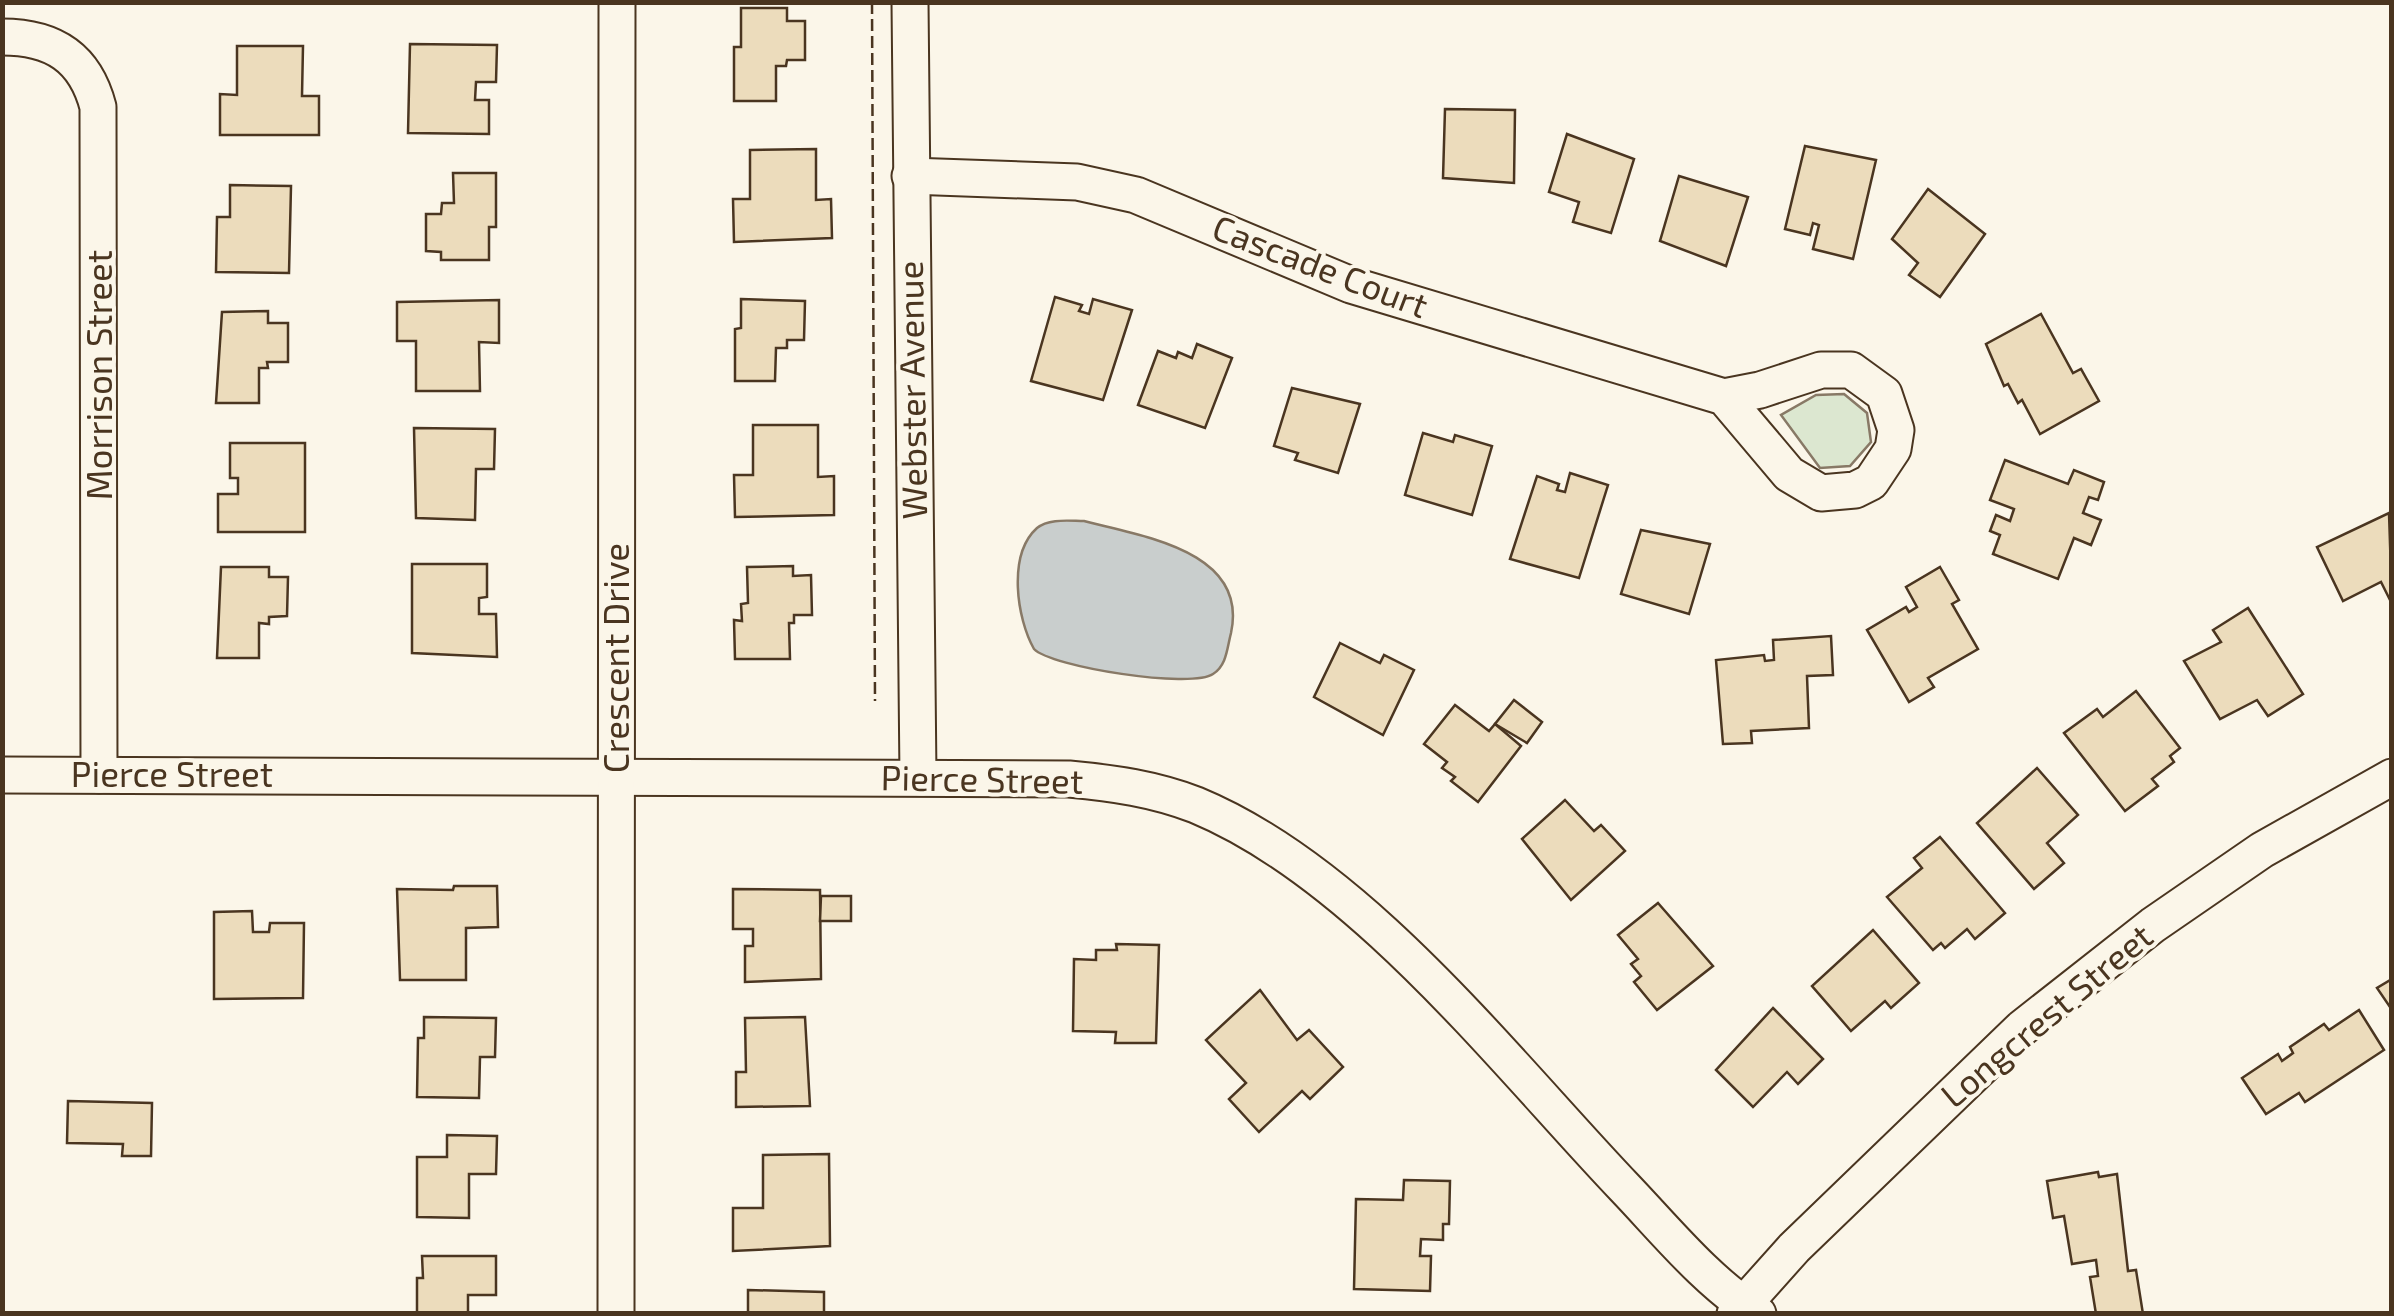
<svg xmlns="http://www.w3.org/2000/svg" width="2394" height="1316" font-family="'Exo 2',sans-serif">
	<rect width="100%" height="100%" fill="#fbf6e9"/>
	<polygon fill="#dce7d0" stroke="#887966" stroke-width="2.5" points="1844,394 1867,413 1871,442 1850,466 1820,468 1781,415 1816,395"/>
	<path fill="#c9cecd" stroke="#887966" stroke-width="2.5" d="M1084,521C1140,536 1249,550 1231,633C1227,648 1227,665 1213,674C1191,689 1051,667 1034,649C1017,619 1007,555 1037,528C1049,518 1070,521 1084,521Z"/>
	<g fill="#ecdcbc" stroke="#4a3520" stroke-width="2.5">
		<polygon points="741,8 787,8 787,21 805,21 805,60 787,60 786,66 776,66 776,101 734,101 734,47 741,47"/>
		<polygon points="410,44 497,45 496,82 476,82 475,100 489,100 489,134 408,133"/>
		<polygon points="237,46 303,46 302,96 319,96 319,135 220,135 220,94 237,95"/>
		<polygon points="1445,109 1515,110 1514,183 1443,178"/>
		<polygon points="1567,134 1634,159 1611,233 1573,222 1579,202 1549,192"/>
		<polygon points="1805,146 1876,160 1853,259 1813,249 1819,225 1813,223 1810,235 1785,229"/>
		<polygon points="816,149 816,200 831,199 832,238 734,242 733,199 750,199 750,150"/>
		<polygon points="453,173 496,173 496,227 489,227 489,260 441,260 441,252 426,251 426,214 441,214 442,203 454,203"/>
		<polygon points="1679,176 1748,197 1726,266 1660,241"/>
		<polygon points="230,185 291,186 289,273 216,272 217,217 230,217"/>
		<polygon points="1928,189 1985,234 1940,297 1909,275 1918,263 1892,239"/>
		<polygon points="1055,297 1082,305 1079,311 1089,314 1093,299 1132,310 1103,400 1031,381"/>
		<polygon points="741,299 805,301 804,340 787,340 787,348 776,348 775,381 735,381 735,329 741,328"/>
		<polygon points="499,300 499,343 479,342 480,391 416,391 416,341 397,341 397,302"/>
		<polygon points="268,311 268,323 288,323 288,362 267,362 268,368 259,368 259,403 216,403 222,312"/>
		<polygon points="2041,314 2073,373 2081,369 2099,401 2040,434 2022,400 2018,403 2008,384 2004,386 1986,344"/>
		<polygon points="1197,344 1232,358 1205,428 1138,405 1158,351 1176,358 1178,352 1192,358"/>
		<polygon points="1292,388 1360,404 1338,473 1295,460 1298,453 1274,446"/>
		<polygon points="753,425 818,425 818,477 834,476 834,515 735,517 734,475 753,475"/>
		<polygon points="414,428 495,429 494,469 476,469 475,520 416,518"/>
		<polygon points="1423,433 1453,442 1455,435 1492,446 1472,515 1405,495"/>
		<polygon points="230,443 305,443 305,532 218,532 218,494 238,494 238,478 230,478"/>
		<polygon points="2005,460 2068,484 2074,470 2104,482 2098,500 2089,497 2083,513 2101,520 2091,545 2074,538 2058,579 1993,554 2000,535 1990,531 1996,515 2010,521 2014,509 1990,500"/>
		<polygon points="1570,473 1608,485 1579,578 1510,559 1537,476 1559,484 1557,490 1565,492"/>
		<polygon points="2389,513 2392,604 2381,582 2343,601 2317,547"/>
		<polygon points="1641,530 1710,544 1689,614 1621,594"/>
		<polygon points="412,564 487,564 487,597 479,598 479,614 496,614 497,657 412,653"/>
		<polygon points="793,566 793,576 811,575 812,615 794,615 794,623 789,623 790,659 735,659 734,620 742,621 741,604 748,603 747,567"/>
		<polygon points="221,567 269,567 269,577 288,577 287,616 269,617 269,624 259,623 259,658 217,658"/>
		<polygon points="1940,567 1959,600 1952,604 1978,649 1928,678 1934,687 1909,702 1867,630 1906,607 1909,612 1917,607 1906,587"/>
		<polygon points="2248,608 2303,694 2268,716 2257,700 2220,719 2184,661 2221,642 2213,630"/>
		<polygon points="1831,636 1833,675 1807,676 1809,728 1751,731 1752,743 1723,744 1716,660 1764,655 1765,661 1774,660 1773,640"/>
		<polygon points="1340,643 1380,663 1384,655 1414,670 1383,735 1314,697"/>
		<polygon points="2136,691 2180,748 2170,756 2174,762 2152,779 2158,786 2125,811 2064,733 2097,709 2103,717"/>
		<polygon points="1514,700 1542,722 1527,743 1495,724"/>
		<polygon points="1455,705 1489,731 1495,724 1521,746 1478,802 1451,781 1455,777 1442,768 1447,762 1424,744"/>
		<polygon points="2037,768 2078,815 2047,843 2064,863 2034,889 1977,823"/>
		<polygon points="1565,800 1594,831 1601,825 1625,851 1571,900 1522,839"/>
		<polygon points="1940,837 2005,913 1975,939 1967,929 1945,948 1941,943 1933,950 1887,897 1922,868 1914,858"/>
		<polygon points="454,886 497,886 498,927 466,928 466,980 400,980 397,889 453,890"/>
		<polygon points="733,889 820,890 821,979 745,982 745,946 753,946 753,929 733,929"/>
		<polygon points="821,896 851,896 851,921 820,921"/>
		<polygon points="1658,903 1713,966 1657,1010 1634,982 1641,976 1631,964 1638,959 1618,935"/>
		<polygon points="252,911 253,932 269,932 270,923 304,923 303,998 214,999 214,912"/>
		<polygon points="1873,930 1919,983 1891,1008 1885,1001 1851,1031 1812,986"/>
		<polygon points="1116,944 1159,945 1156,1043 1115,1043 1116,1032 1073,1031 1074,959 1096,960 1096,950 1117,950"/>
		<polygon points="2392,979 2392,1010 2377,988"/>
		<polygon points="1260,990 1297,1040 1309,1030 1343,1067 1310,1099 1302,1091 1259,1132 1229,1099 1246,1083 1206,1040"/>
		<polygon points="1773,1008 1823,1059 1798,1084 1787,1072 1753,1107 1716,1070"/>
		<polygon points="2359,1010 2384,1050 2305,1102 2299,1093 2266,1114 2242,1078 2278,1054 2282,1061 2293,1053 2290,1047 2324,1024 2329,1030"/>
		<polygon points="424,1017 496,1018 495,1057 480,1057 479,1098 417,1097 418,1038 424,1038"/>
		<polygon points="805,1017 810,1106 736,1107 736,1072 746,1072 745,1018"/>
		<polygon points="68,1101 152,1103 151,1156 122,1156 123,1144 67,1143"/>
		<polygon points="447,1135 497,1136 496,1174 469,1174 469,1218 417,1217 417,1157 447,1157"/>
		<polygon points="829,1154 830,1246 733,1251 733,1208 763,1208 763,1155"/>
		<polygon points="2098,1172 2099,1177 2117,1174 2128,1271 2136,1270 2143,1314 2096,1314 2090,1277 2098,1276 2096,1260 2072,1264 2064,1216 2053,1218 2047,1181"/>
		<polygon points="1404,1180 1450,1181 1449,1224 1443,1224 1443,1240 1421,1239 1420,1256 1431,1256 1430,1291 1354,1289 1356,1199 1403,1200"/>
		<polygon points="422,1256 496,1256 496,1295 468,1295 468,1314 417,1314 417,1278 423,1278"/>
		<polygon points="748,1290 824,1292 824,1314 748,1314"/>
	</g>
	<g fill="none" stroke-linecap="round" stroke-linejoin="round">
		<defs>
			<g id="minor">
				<polyline points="910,2 918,777"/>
				<path d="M2,37C53,37 85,57 98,107L99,775"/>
				<polyline points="910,176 1077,182 1136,195 1351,285 1724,397 1789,474 1821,493 1855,490 1871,482 1893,449 1896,430 1884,394 1851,370 1821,370 1760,390 1724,397"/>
				<path d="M2,775L1069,779C1113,783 1155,789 1196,805C1360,873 1504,1061 1625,1188C1666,1231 1707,1282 1758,1314"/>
				<polyline points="616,1314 617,2"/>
				<polyline points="1735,1314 1794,1248 2022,1028 2153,925 2262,850 2392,777"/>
			</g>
		</defs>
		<use href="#minor" stroke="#4a3520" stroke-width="39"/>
		<use href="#minor" stroke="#fbf6e9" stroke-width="35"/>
		<polyline stroke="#4a3520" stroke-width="2.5" stroke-dasharray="12 5" stroke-linecap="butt" points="872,2 875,701"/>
	</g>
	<g text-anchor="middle" stroke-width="8" stroke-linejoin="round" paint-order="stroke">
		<g font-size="35" fill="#4a3520" stroke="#fbf6e9">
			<text transform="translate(1320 267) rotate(21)" y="12">Cascade Court</text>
			<text transform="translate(100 375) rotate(-90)" y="12">Morrison Street</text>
			<text transform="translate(913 390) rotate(-91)" y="12">Webster Avenue</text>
			<text transform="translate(617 658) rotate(-90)" y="12">Crescent Drive</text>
			<text x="172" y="787">Pierce Street</text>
			<text transform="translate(982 780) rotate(1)" y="12">Pierce Street</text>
			<text transform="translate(2047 1016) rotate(-40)" y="12">Longcrest Street</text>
		</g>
	</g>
	<rect width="2394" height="1316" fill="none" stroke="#4a3520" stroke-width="10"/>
</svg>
